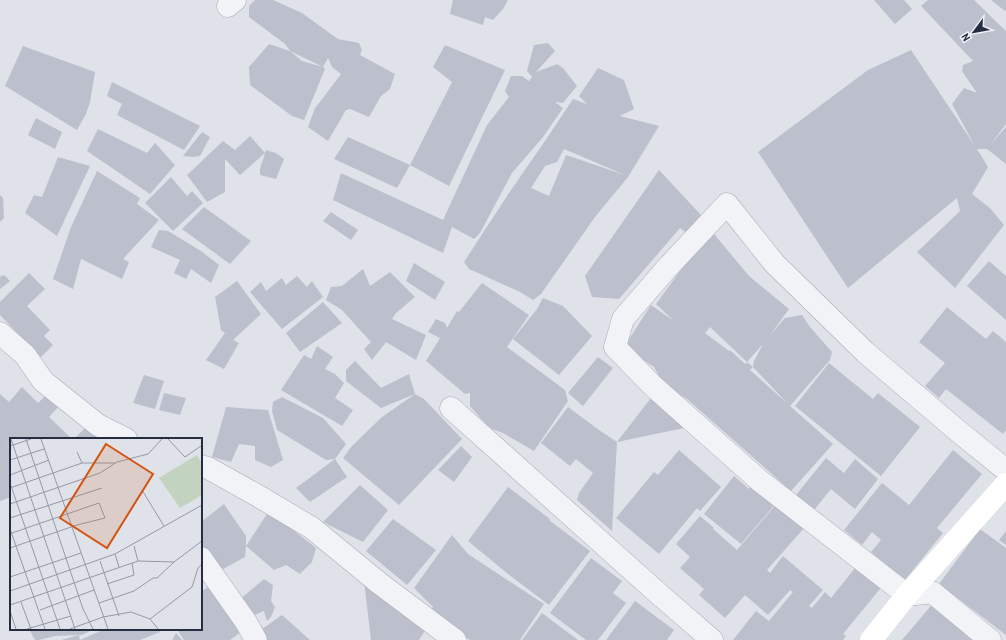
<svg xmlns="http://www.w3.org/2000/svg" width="1006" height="640" font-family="'Archivo Narrow',sans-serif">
	<rect width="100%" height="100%" fill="#dfe2e9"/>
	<g fill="#bcc0cd" fill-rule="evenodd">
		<path d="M255,0H273L302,13L338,39L359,43L362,50L360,55L395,74L390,89L381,96L369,117L350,109L346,110L328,141L308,127L315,108L323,98L341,74L332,67L328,58L323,67L325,69L304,120L292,116L250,85L249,67L269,44L290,51L285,44L249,17V6ZM290,51L323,67L302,61Z"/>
		<polygon points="453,0 508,0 503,9 493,20 485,17 483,25 450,14"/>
		<polygon points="874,0 904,0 912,9 895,24"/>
		<polygon points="928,0 974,0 1006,31 1006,124 991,144 1006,127 1006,164 987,149 977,149 988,167 972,194 990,208 1004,225 955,288 917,252 960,211 957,198 848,288 758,152 868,70 911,50 975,146 952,104 964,88 977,93 962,71 963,65 973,61 921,6"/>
		<polygon points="991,0 1006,0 1006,10 1005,11"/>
		<polygon points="548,43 555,51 536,72 557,64 563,68 577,86 563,103 555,102 563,108 543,137 512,173 480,233 474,239 452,227 443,253 333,200 341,173 443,220 487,125 509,97 505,91 511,76 522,76 529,81 532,77 527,71 534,45"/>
		<polygon points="445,45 505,70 449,186 410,165 452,82 433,67"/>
		<polygon points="23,46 95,72 90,102 86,114 77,130 5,86"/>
		<path d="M598,68L624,80L634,109L620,116L659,126L628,177L595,217L541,294L533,300L520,292L469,269L464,262L511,190L545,141L573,99L587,104L579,96ZM564,149L625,175L566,155L549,196L531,188L545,166L557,162Z"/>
		<polygon points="112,82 200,126 184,150 117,115 122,104 107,96"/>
		<polygon points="36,118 62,132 55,149 28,135"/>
		<polygon points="98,129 147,153 155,143 175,165 150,194 87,151"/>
		<polygon points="202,132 210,137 200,156 193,157 183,156"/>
		<polygon points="250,136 265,153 240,175 225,159 225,192 207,202 187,175 223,141 235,150"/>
		<polygon points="348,137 410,165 397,188 334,159"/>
		<polygon points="266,150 276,153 284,159 276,179 260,175 260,169"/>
		<polygon points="58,157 90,166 57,236 25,213 34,195 42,197"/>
		<polygon points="659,170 701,215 687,233 680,228 619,299 592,297 585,276"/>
		<polygon points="97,171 140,198 137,204 159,220 123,259 129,262 122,279 81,259 73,289 53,279 71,227"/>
		<polygon points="171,177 187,196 192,191 203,203 173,231 145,203"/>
		<polygon points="0,195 3,198 4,218 0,222"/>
		<polygon points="204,207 251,241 230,264 182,229"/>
		<polygon points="331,212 358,230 351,240 323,221"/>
		<polygon points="159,230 168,231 201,251 219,265 211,283 191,269 186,279 174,273 180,260 151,247"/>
		<path d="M714,234L749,276L789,309L770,335L785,318L802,315L810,327L832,352L830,360L790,406L833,444L791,491L687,399L665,386L654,367L640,358L626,344L651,305L674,321L656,304L704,238ZM710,327L747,362L763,344L754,361L753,367L747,362L745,364L730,350L729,351L705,333ZM753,367L788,404L750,370Z"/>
		<polygon points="989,261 1006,276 1006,320 967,286"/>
		<polygon points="414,263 445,282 435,300 406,281"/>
		<polygon points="363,269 370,286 390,272 415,297 396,313 392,319 426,335 416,360 386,342 372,360 364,349 371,342 342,310 326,300 331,287 342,286"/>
		<polygon points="29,273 45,289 27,306 50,330 44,336 53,345 41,357 0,315 0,302"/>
		<polygon points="4,275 10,281 0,289 0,277"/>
		<polygon points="297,276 307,287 312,281 323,297 282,329 250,292 261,282 266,291 282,278 286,285"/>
		<polygon points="237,281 261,314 233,340 239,343 224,369 206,360 225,333 221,330 215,297"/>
		<polygon points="482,283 529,315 507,347 565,390 568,401 534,451 503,433 489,428 470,406 470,393 465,394 426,361 440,338 428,332 436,319 445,323 447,328 457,311 459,312"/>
		<polygon points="543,298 563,306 592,336 559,375 513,339 537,309"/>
		<polygon points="323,302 342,323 300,352 286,333"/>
		<polygon points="947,307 986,339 993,331 1006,342 1006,430 1003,434 946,389 939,398 925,386 945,363 919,342"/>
		<polygon points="317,346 333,357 325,369 335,374 344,383 335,398 353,410 342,426 281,390 304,355 311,359"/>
		<polygon points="598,357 613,368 583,406 568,393"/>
		<polygon points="355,361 381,388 409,374 415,394 381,408 346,381 346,370"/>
		<polygon points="829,363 873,399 878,393 920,427 881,476 795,406"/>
		<polygon points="144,375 164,381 155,409 133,403"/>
		<polygon points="22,387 38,403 46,395 60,405 49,417 71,438 70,439 11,439 11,449 4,442 11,450 11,497 0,501 0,394 9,402"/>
		<polygon points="164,393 186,398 180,415 159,410"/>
		<polygon points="415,394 424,399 462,439 399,505 343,458 352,446 382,417"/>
		<polygon points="654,394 694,426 617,442"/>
		<polygon points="282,397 323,418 346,444 335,459 326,460 277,430 272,411 273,402"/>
		<polygon points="226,407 268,410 283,460 271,467 255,460 255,446 239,444 231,462 212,457"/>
		<polygon points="568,407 599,430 617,442 612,531 577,500 579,493 593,473 576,459 570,466 541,443"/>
		<polygon points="86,427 98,439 74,439"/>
		<polygon points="461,446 472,457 454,482 438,470"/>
		<polygon points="679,450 721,487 700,511 697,508 659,554 616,518 654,472 658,475"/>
		<polygon points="953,450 982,474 937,528 943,533 905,580 871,552 881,540 872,532 862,545 844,530 882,483 909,505"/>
		<polygon points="826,458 844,473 855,459 878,479 855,509 831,489 814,510 796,495"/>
		<polygon points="335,459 347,477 310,502 296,488"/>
		<polygon points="734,476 749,489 753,484 776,503 741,544 704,514"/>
		<polygon points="360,485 388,510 363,542 323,522"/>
		<polygon points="508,487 550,519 549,520 590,551 549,605 508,574 468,541"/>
		<polygon points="777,503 805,527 767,570 770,573 783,556 823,590 809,606 812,608 825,592 831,598 859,563 884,584 843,634 846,636 843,640 733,640 756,611 769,621 793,592 790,590 768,615 745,595 725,618 699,595 704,589 680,568 690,557 676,544 700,516 714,528 713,529 737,550"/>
		<polygon points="224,504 246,536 246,546 269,511 316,548 312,562 300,574 286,565 274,570 246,546 245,557 216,573 201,549 201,522"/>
		<polygon points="393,519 436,550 407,585 366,551"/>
		<polygon points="980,529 1006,548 1006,635 939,584"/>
		<polygon points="1006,531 1006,545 999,540"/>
		<polygon points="452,535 468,554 544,604 520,640 470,640 429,613 433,607 414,588"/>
		<polygon points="591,558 622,581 613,593 626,603 598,640 586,640 550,613"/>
		<polygon points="264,579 273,585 271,601 275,607 271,617 267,621 264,611 252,616 238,601"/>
		<polygon points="364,581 426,629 419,640 371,640"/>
		<polygon points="211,585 246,628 230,640 184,640 177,629 201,629 201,592"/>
		<polygon points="635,601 674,630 667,640 606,640"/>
		<polygon points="935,601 982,640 902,640"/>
		<polygon points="542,613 578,640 522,640"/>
		<polygon points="282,615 310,640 258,640 255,634"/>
		<polygon points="29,629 94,629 82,635 79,635 80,640 61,640 79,635 55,636 39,640 35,640"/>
		<polygon points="105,629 158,629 160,632 140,640 80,640"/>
		<polygon points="176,633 182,640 172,640"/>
	</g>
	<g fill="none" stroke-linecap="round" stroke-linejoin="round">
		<defs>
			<g id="street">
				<polyline points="228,6 235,0"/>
				<polyline points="0,333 25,355 43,381 98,425 126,439"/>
				<polyline points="451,408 660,595 712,640"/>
				<polyline points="201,466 208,468 260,497 312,528 379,583 455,640"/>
				<polyline points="201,558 246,622 256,640"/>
				<polyline points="990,640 932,592 907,595 760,481 653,386 615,347 623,319 667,268 727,204 774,263 865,352 958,431 1006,470"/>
			</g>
		</defs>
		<use href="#street" stroke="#a8abb7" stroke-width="23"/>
		<use href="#street" stroke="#f2f3f7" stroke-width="22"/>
		<polyline stroke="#fff" stroke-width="22" points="871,640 907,595 1006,484"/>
	</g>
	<g transform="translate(10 438)">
		<rect width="192" height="192" fill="#dfe2e9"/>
		<path d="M187,17L192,26V57L170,70L149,40Z" fill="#c2d4bf"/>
		<path fill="none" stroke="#9599a6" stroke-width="1" d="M1,1L65,191M16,1L73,171L83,191M31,1L98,191M158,1L175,19L191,8M0,8L21,1M67,14L72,25M0,22L34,11M0,37L39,22M0,45L50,191M0,50L72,25H105M132,52L154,88M0,66L90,35L107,24L138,16L152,1M0,80L92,50M0,91L35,191M124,108L128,123M0,110L67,87L95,80L89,65L2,95M105,116L109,129M90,123L109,178M0,139L71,115M97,146L124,137L122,125M0,153L105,116L192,67M11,164L21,191M89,165L124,153L143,140H147L164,124L192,103M0,167L128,123L164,124M30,172L84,152M0,173L6,191M140,181L182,149L188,130L192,126M17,191L61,178M60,191L93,179L121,174L140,181L148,191"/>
		<path fill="#d55411" fill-opacity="0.15" stroke="#d55411" stroke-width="2" d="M96,6L143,36L97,110L50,80Z"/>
		<rect width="192" height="192" fill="none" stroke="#262c42" stroke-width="2"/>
	</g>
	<g transform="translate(974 32) rotate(238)" stroke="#eff1f7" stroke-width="3" paint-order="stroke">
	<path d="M0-3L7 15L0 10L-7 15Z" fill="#262c42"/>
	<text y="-6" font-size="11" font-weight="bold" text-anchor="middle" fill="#262c42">N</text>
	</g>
</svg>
